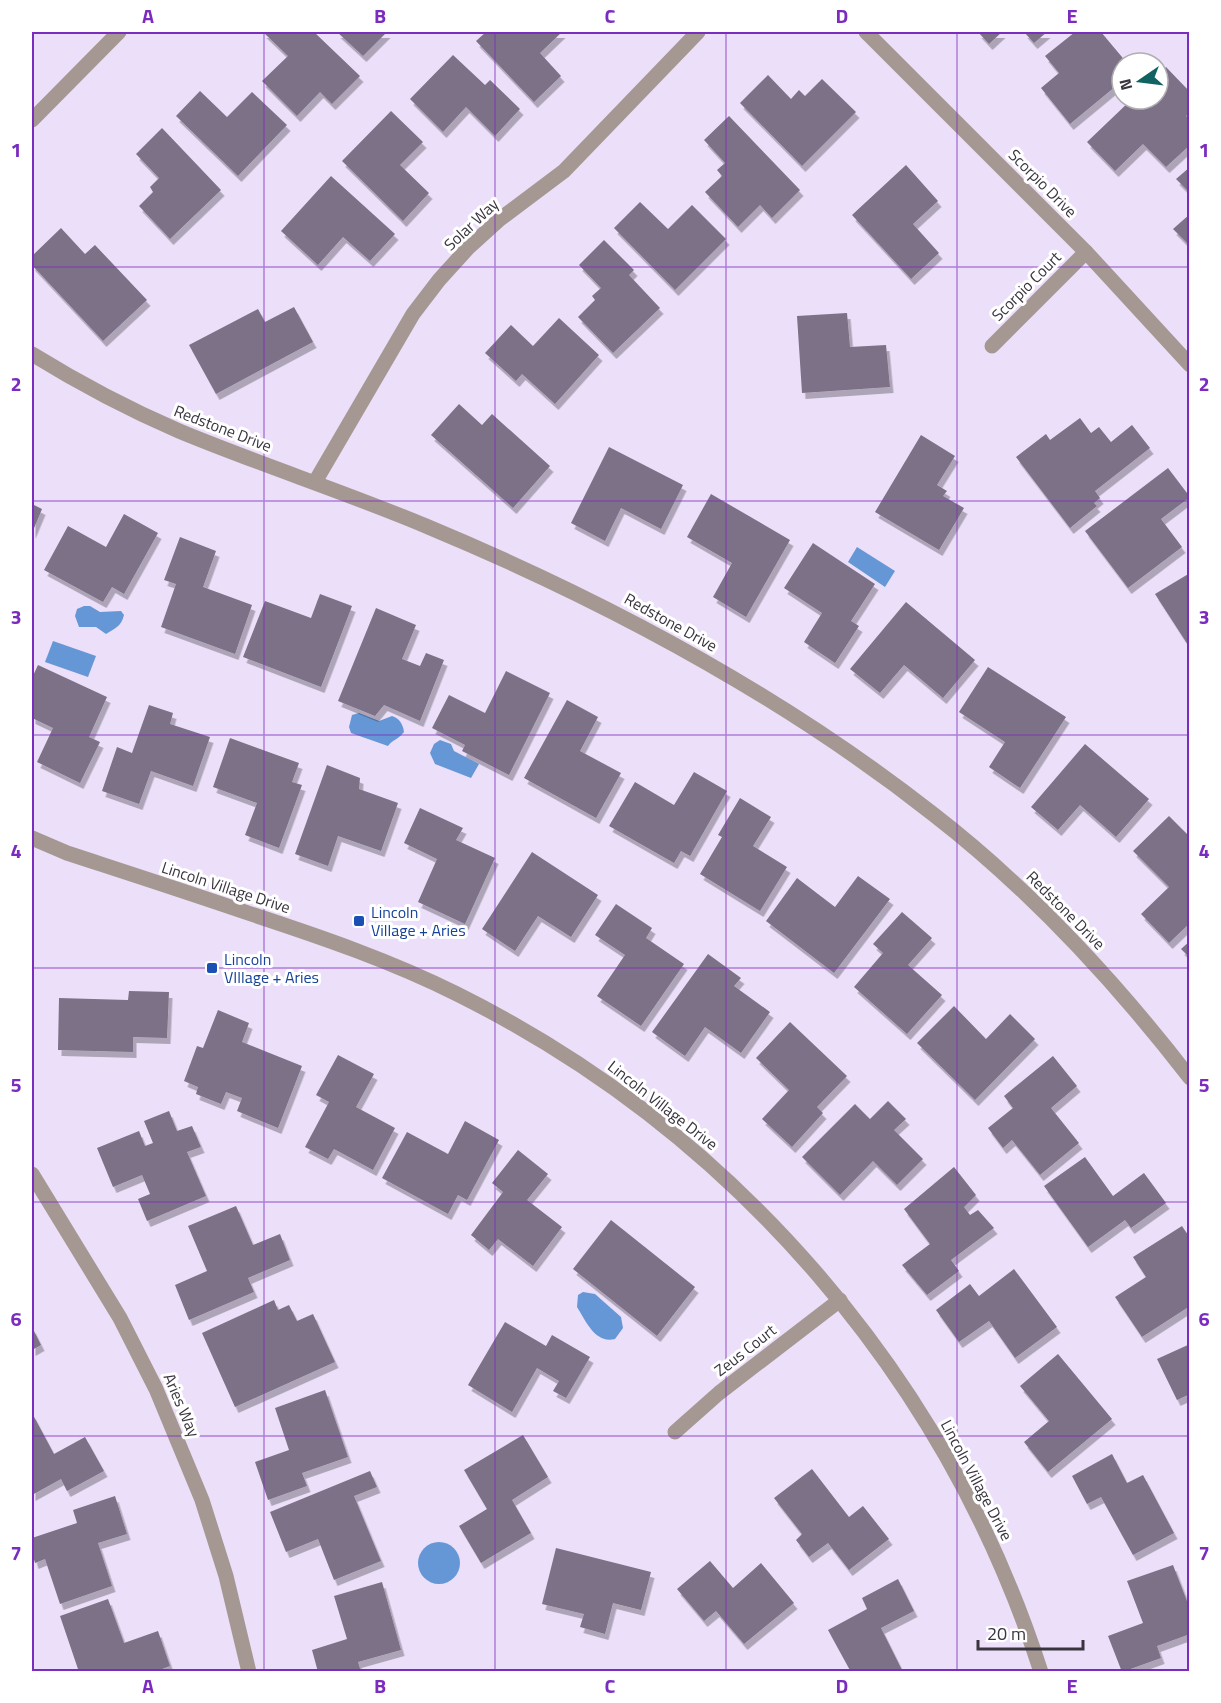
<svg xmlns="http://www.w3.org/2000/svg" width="1221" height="1703" font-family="'Titillium Web',sans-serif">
	<defs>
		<filter id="shadow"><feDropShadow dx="3.5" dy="6" stdDeviation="0" flood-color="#0004"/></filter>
	</defs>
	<rect width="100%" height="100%" fill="#ecdff9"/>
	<g fill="#6597d6">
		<polygon points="857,547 895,571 885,587 848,562"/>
		<path d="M84,606H90L100,612L121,611L124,615C121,627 115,628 106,634L96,627H79L75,616L77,609Z"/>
		<polygon points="53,641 96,656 88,677 45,662"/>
		<path d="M359,713L379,721L392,716C399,718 403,724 404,732C399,739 392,740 388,746L351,733L349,727L352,715Z"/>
		<polygon points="440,740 451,744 454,751 479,764 471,778 435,764 430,753 434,744"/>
		<path d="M583,1292L595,1294L621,1317L623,1328L615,1339C595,1344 586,1321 577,1307L578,1295Z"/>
		<circle cx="439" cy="1563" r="21"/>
	</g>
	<g fill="#7c7187" filter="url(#shadow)">
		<polygon points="263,32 314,32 360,76 332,104 320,92 297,116 262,81 288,56"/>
		<polygon points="337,32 387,32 363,56"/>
		<polygon points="486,32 562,32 540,53 561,76 534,102 476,41"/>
		<polygon points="978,32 1002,32 989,44"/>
		<polygon points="1024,32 1047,32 1034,43"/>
		<polygon points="1075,32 1101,32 1127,63 1122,63 1122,81 1070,124 1041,88 1059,73 1045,56"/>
		<polygon points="453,55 485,85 490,80 520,109 495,136 466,107 443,132 410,99"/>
		<polygon points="1166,67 1190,92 1190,113 1186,116 1190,120 1190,145 1166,167 1143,144 1115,171 1087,142 1132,99 1158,99 1158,74"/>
		<polygon points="768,75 791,99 799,90 805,96 822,79 856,112 802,166 740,103"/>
		<polygon points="200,91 227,117 252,92 287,125 238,176 176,116"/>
		<polygon points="391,111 423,142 400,165 429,193 403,221 342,161"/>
		<polygon points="729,116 800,190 772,218 760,205 738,227 705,192 722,176 717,170 725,163 704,140"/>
		<polygon points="162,128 221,190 170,239 139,206 153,192 150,187 159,178 136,154"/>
		<polygon points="906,165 938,201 913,224 939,253 911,279 852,215"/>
		<polygon points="1190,167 1190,193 1176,179"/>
		<polygon points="331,176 395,234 370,261 343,237 318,265 281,231"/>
		<polygon points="640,202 668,229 692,205 726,239 675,290 614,228"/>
		<polygon points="1190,214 1190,246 1173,229"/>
		<polygon points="61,228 85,254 95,245 147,300 103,341 32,265 32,256"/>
		<polygon points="604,240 634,270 629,275 660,308 613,353 578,317 595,300 592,296 601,288 579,265"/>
		<polygon points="294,307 313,342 216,394 189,345 258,309 265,322"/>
		<polygon points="847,313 850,347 886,345 890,387 802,393 797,316"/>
		<polygon points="559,318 599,355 555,404 522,374 516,381 485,353 511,325 533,346"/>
		<polygon points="459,404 482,425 492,414 550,466 513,508 431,435"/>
		<polygon points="1080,418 1091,433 1099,427 1111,442 1132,425 1150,448 1095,491 1100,498 1094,503 1097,506 1070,528 1016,457 1046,434 1050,440"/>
		<polygon points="921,435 955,456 937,485 947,491 943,496 964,508 939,550 875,512"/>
		<polygon points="609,447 683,485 661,529 621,508 605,541 571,523"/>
		<polygon points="1168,468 1190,497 1161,519 1182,547 1128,588 1085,531"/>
		<polygon points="711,494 790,540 746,617 713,597 732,563 687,537"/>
		<polygon points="32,504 42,509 32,533"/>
		<polygon points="124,514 158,533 124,594 112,587 103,602 44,570 68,526 106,547"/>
		<polygon points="180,537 216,551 203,587 252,605 235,654 161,627 176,584 164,580"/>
		<polygon points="813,543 875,584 851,621 859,626 835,663 804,642 822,613 784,588"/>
		<polygon points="1190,573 1190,648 1155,594"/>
		<polygon points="320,594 352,606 321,687 243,657 265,601 311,618"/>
		<polygon points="906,602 975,660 943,698 904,665 880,693 850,669"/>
		<polygon points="376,608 416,625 402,659 420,666 426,653 444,660 420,721 384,705 375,716 338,701"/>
		<polygon points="38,665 107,697 89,737 100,742 80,783 37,762 53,728 32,718 32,678"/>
		<polygon points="988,667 1066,717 1020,788 989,767 1005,742 959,712"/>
		<polygon points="506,671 550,693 509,775 462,751 465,745 432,728 449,695 485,713"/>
		<polygon points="567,700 598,717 580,751 621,773 596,818 524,778"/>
		<polygon points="149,705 173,713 170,724 210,737 193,786 151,771 139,804 102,791 117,747 132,753"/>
		<polygon points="230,738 299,763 292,782 302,785 279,848 245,835 257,803 213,787"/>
		<polygon points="1085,744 1149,799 1116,837 1080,805 1058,830 1031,807"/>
		<polygon points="327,765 360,778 359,789 398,803 381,851 338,836 328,866 295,854"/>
		<polygon points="694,772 727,791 690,856 681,851 674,863 609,826 635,782 674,805"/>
		<polygon points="740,798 771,817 753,846 787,867 760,911 700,874 722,837 718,835"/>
		<polygon points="420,808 463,828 456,840 495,858 465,924 418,902 437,859 404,843"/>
		<polygon points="1169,816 1190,837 1190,923 1169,943 1141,914 1169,887 1133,851"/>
		<polygon points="532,852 598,895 571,937 538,916 515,951 482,929"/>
		<polygon points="858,876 890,899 834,973 766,921 797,878 835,907"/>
		<polygon points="616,904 652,928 646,938 684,964 641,1026 597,996 625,955 595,935"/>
		<polygon points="902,912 932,938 908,965 942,995 907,1034 854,987 883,953 873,944"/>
		<polygon points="1190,941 1190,958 1181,949"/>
		<polygon points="708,954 741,978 734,986 770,1012 741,1053 705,1027 685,1056 652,1032"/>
		<polygon points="129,991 169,992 167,1038 133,1037 133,1052 58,1050 59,998 128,1000"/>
		<polygon points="954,1006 986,1039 1010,1014 1035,1039 975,1100 917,1043"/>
		<polygon points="218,1010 249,1023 242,1042 302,1066 278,1128 237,1111 242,1098 226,1092 221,1104 196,1094 198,1087 184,1081 197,1046 203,1048"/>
		<polygon points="790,1022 847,1076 817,1107 823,1113 792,1147 762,1119 789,1090 756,1058"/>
		<polygon points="338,1055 374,1074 356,1107 395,1128 373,1170 334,1149 328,1159 305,1147 329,1102 316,1095"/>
		<polygon points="1053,1056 1077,1086 1051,1108 1079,1143 1040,1175 1012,1140 1003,1148 988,1128 1013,1108 1004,1096"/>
		<polygon points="888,1101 906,1119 894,1130 923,1159 897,1185 873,1161 840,1195 802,1157 855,1104 870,1119"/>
		<polygon points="169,1111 177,1131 192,1126 201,1147 187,1152 206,1196 147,1221 138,1199 150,1194 142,1175 113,1187 97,1148 139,1131 145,1146 153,1143 144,1121"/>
		<polygon points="465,1121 499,1140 467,1200 458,1195 448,1214 382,1178 407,1132 448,1154"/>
		<polygon points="518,1150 548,1174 527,1200 562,1227 533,1266 498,1239 489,1250 471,1235 503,1192 492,1183"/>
		<polygon points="1085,1157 1113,1196 1144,1173 1166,1203 1131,1228 1125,1220 1088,1247 1044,1186"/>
		<polygon points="954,1167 976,1195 964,1207 970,1215 978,1210 994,1228 951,1260 959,1271 927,1295 902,1265 930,1244 904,1209"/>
		<polygon points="236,1206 253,1245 280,1234 290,1260 248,1278 254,1292 189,1320 175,1285 207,1271 188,1226"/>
		<polygon points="611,1220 695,1287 657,1336 573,1269"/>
		<polygon points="1182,1226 1190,1238 1190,1306 1142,1337 1115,1297 1146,1277 1133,1257"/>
		<polygon points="1014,1269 1057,1327 1015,1358 989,1321 959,1342 936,1310 970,1284 979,1296"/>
		<polygon points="274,1300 278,1310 289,1305 297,1321 313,1314 335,1362 235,1407 202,1333"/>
		<polygon points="505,1322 546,1346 552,1335 590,1357 566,1398 553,1391 559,1381 537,1368 512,1412 468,1385"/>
		<polygon points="32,1327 41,1345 32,1350"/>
		<polygon points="1190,1344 1190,1394 1177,1400 1157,1359"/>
		<polygon points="1058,1354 1112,1419 1048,1472 1024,1442 1049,1421 1020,1386"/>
		<polygon points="325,1390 348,1457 302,1473 307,1486 268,1500 255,1462 289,1450 275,1408"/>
		<polygon points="32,1413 54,1454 85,1437 104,1471 67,1491 61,1479 32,1495"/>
		<polygon points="523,1435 548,1477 512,1500 531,1533 481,1563 459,1526 487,1509 464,1470"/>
		<polygon points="1112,1454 1127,1483 1143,1475 1174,1533 1133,1555 1101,1497 1087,1504 1072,1476"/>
		<polygon points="812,1469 849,1517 863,1506 889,1539 849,1570 828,1543 809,1557 796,1540 802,1534 774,1498"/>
		<polygon points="370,1471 377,1487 354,1496 381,1561 334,1580 318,1539 286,1552 270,1512"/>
		<polygon points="115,1496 127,1534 98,1543 112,1586 60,1604 45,1559 35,1563 32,1552 32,1538 77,1523 73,1510"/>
		<polygon points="556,1548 651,1572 641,1610 613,1603 605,1634 580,1627 584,1614 542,1604"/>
		<polygon points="710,1561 733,1588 761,1563 794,1603 744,1644 716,1611 704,1621 677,1589"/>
		<polygon points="1173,1565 1190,1609 1190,1634 1157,1646 1161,1658 1122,1672 1108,1636 1143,1623 1127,1581"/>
		<polygon points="898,1579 914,1611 881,1628 902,1670 899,1672 851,1672 828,1630 867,1609 862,1598"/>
		<polygon points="382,1582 401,1650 358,1662 361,1672 318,1672 312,1650 347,1639 334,1596"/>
		<polygon points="108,1599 124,1643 158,1631 170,1666 154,1672 127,1672 126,1669 118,1672 79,1672 60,1616"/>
	</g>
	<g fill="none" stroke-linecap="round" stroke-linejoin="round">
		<g stroke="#a59893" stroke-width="15">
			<polyline points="866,32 1086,252 1190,365"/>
			<polyline points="32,120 119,32"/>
			<polyline points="992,346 1086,252"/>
			<path d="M32,354C79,383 128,409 179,431C261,465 345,492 426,526C606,601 779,693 933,814C1030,889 1115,981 1190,1078"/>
			<polyline points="315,482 413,314 439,280 468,248 500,219 564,171 698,32"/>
			<polyline points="32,1174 120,1318 156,1389 202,1500 226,1576 249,1672"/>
			<polyline points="675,1432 719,1393 840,1300"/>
		</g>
		<path stroke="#a59893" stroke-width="15" d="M32,838L67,853C128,873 190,893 251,914C321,937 391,961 457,994C734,1132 946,1377 1041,1672"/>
	</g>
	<path fill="none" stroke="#7b2cbf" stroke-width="1.5" stroke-opacity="0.55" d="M264,32V1672M495,32V1672M726,32V1672M957,32V1672M32,267H1190M32,501H1190M32,735H1190M32,968H1190M32,1202H1190M32,1436H1190"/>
	<g fill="#1a4fb4" stroke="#fff" stroke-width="2">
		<rect x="353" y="915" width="12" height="12" rx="3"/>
		<rect x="206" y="962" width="12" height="12" rx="3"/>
	</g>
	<g text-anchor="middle" stroke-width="6" stroke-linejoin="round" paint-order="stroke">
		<g font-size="16" fill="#39343e" stroke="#fff">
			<text transform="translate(1043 183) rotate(45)" y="6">Scorpio Drive</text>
			<text transform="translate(471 224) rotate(-43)" y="6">Solar Way</text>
			<text transform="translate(1026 286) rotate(-45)" y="6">Scorpio Court</text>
			<text transform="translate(223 428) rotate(21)" y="6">Redstone Drive</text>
			<text transform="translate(671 622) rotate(29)" y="6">Redstone Drive</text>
			<text transform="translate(226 887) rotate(18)" y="6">Lincoln Village Drive</text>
			<text transform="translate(1066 910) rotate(45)" y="6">Redstone Drive</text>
			<text transform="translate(663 1105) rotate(38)" y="6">Lincoln Village Drive</text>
			<text transform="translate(745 1350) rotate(-38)" y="6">Zeus Court</text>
			<text transform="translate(182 1405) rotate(67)" y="6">Aries Way</text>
			<text transform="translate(977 1480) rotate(62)" y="6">Lincoln Village Drive</text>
		</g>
		<g font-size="16" fill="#164399" stroke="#fff" text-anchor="start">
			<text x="371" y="918">Lincoln<tspan x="371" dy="18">Village + Aries</tspan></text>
			<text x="224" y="965">Lincoln<tspan x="224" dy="18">VIllage + Aries</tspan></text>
		</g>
	</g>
	<rect width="1221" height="1703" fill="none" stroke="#ffffff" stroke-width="66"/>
	<g transform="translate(1140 81) rotate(256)"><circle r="28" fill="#ffffff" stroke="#b0aeb2" stroke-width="1.5"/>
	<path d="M0-4.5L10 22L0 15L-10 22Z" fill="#116262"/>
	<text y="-9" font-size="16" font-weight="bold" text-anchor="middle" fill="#39343e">N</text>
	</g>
	<path d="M978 1640v9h105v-9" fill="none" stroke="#39343e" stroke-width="3"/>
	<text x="987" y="1640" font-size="18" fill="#39343e" stroke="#ffffff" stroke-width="4.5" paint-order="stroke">20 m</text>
	<rect x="33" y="33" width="1155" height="1637" fill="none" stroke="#7b2cbf" stroke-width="2"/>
	<g font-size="20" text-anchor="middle" font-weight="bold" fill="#7b2cbf">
		<text x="148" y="23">A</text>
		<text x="380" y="23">B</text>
		<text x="610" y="23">C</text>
		<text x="842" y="23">D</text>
		<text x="1072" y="23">E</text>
		<text x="16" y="157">1</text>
		<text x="1204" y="157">1</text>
		<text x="16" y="391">2</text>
		<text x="1204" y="391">2</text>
		<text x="16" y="624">3</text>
		<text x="1204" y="624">3</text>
		<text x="16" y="858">4</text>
		<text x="1204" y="858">4</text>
		<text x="16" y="1092">5</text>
		<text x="1204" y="1092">5</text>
		<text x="16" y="1326">6</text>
		<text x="1204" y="1326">6</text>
		<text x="16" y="1560">7</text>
		<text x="1204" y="1560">7</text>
		<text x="148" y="1693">A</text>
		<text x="380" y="1693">B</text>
		<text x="610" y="1693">C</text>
		<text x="842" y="1693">D</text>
		<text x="1072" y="1693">E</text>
	</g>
</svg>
